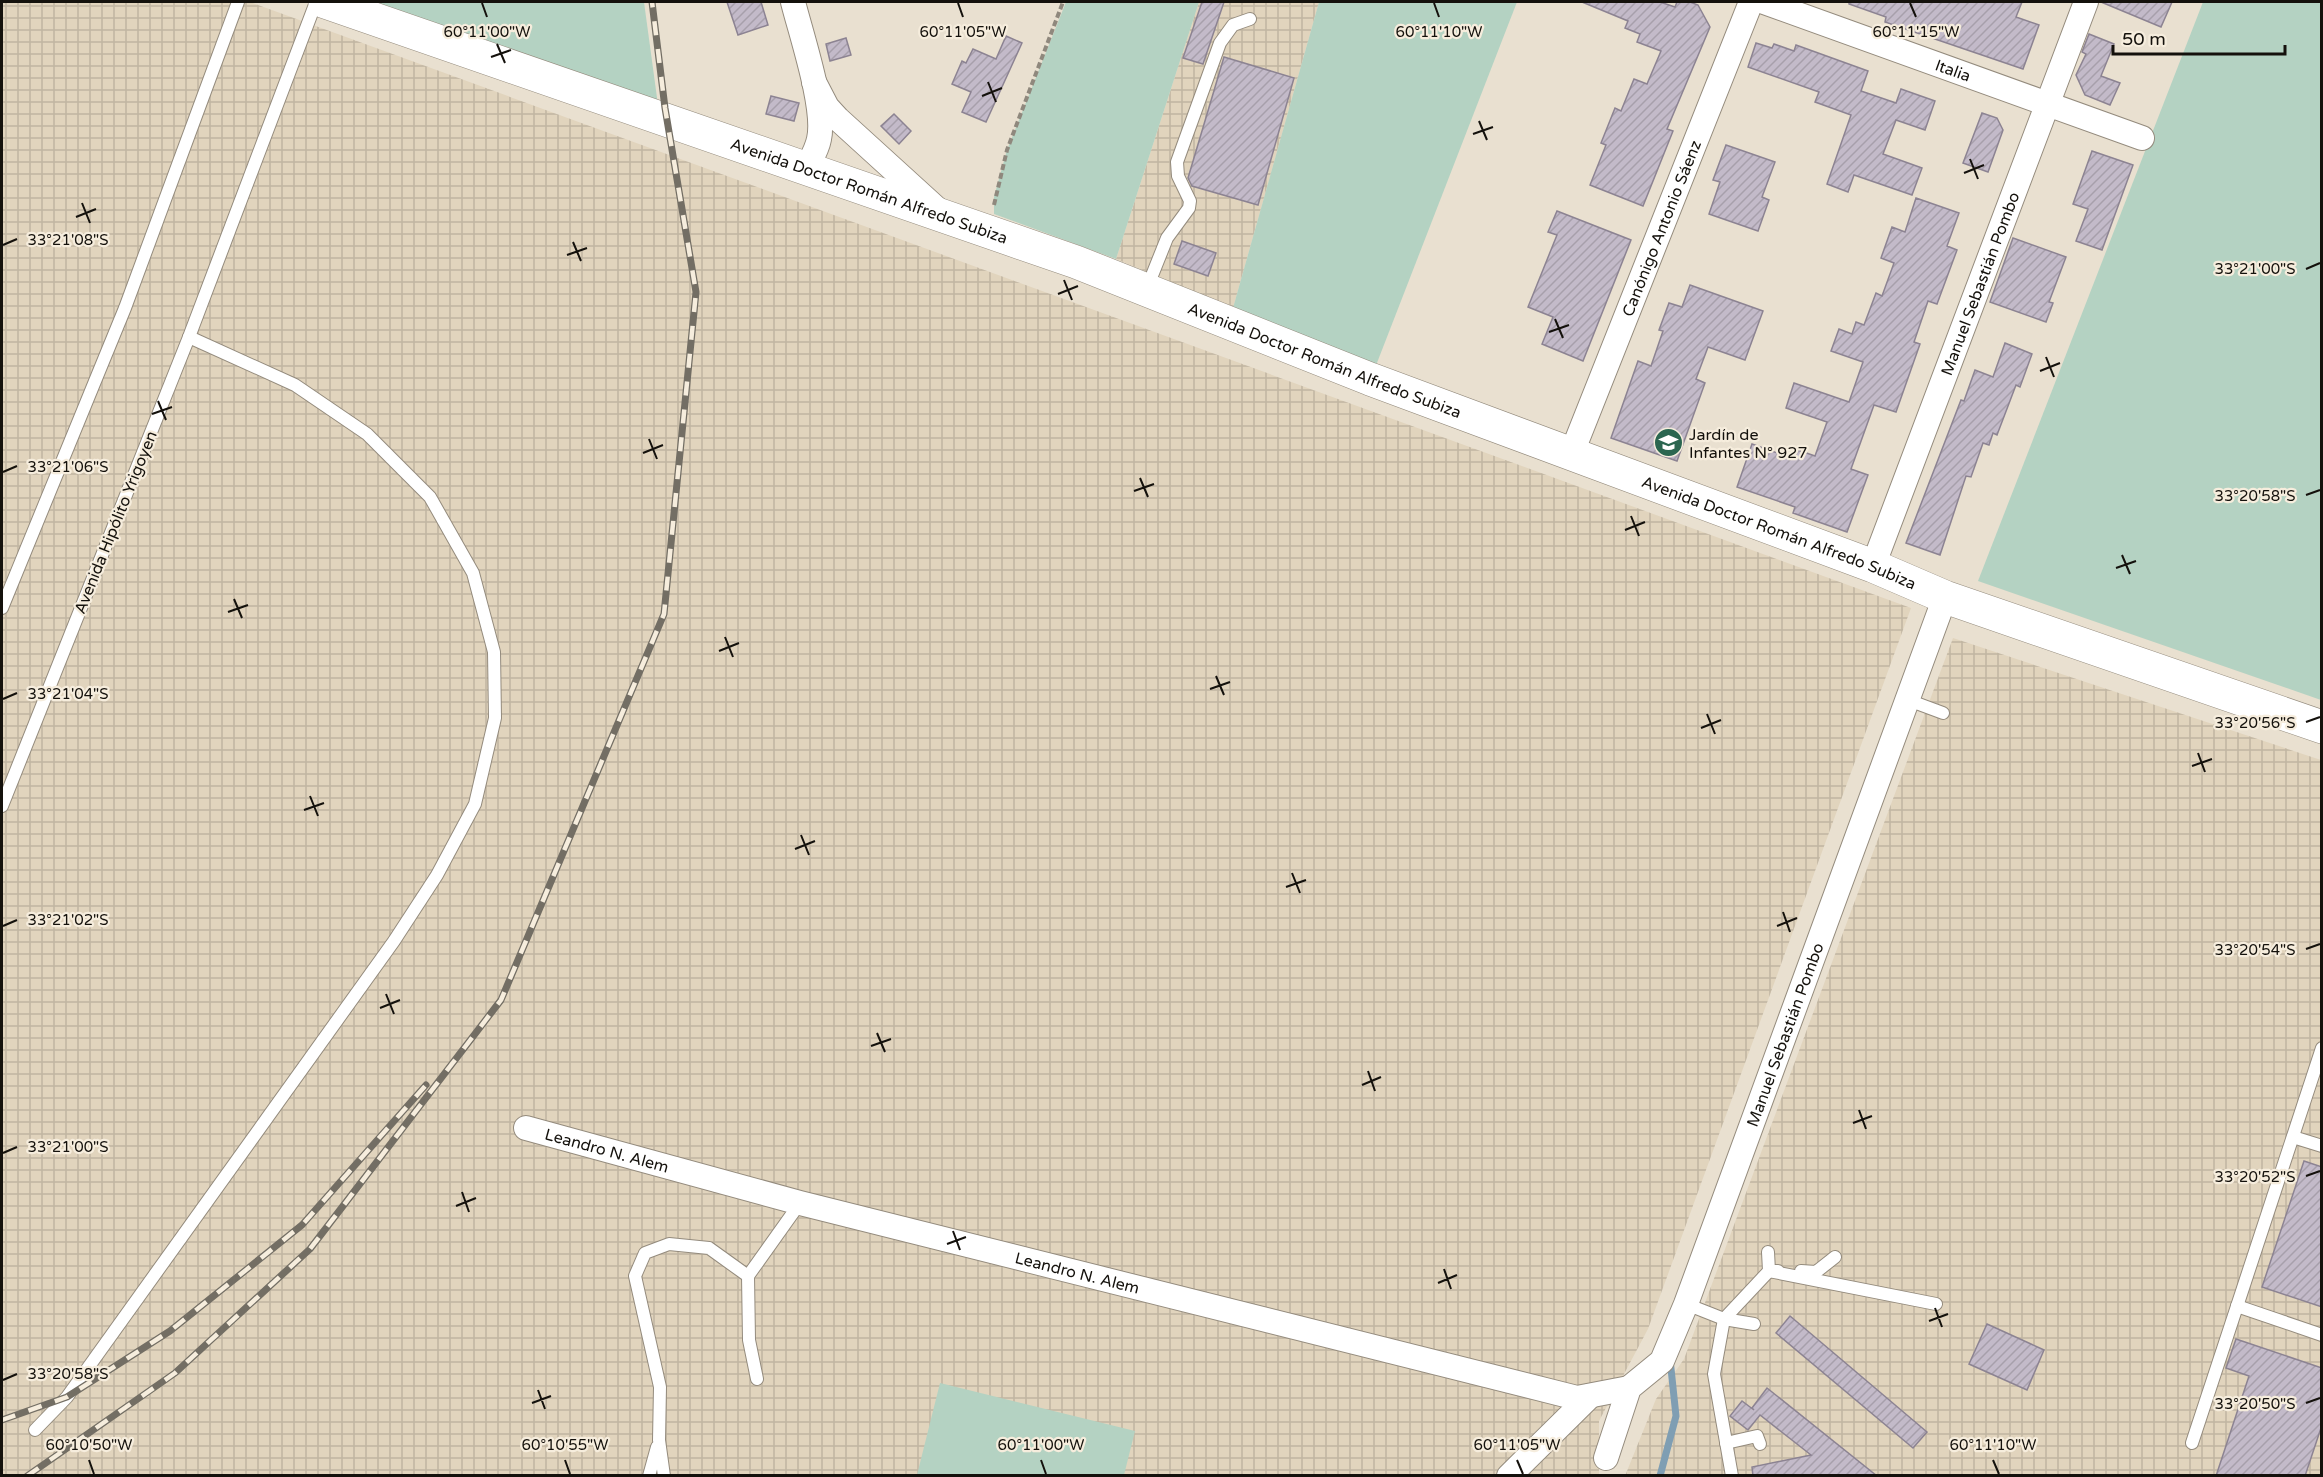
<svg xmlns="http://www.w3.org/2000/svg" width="2323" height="1477" font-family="'Varela Round',sans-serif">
	<defs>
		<pattern id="industrial-grid" width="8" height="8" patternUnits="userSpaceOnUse" patternTransform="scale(1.5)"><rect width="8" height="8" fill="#e1d4bd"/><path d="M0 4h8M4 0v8" fill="none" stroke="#c0b5a1"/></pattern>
		<pattern id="building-hatch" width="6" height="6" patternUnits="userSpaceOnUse" patternTransform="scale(1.5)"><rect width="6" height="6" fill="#c3bac9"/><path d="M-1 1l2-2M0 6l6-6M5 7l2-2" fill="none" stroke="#a79fab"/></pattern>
	</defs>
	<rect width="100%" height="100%" fill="#e9e0d0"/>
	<g fill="url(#industrial-grid)">
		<polygon points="2,2 250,2 1911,608 1648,1329 1599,1421 1599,1475 2,1476"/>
		<polygon points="1199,2 1319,2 1233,308 1116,259"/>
		<polygon points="1953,638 2321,760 2321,1475 1625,1476 1656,1399 1684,1359"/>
	</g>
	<g fill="#b4d2c2">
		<polygon points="355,2 644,2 658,105"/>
		<polygon points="1066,2 1199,2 1116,259 994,214 994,197 1007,150"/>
		<polygon points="1319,2 1517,2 1375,368 1233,308"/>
		<polygon points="2203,2 2321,2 2321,700 1978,581"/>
		<polygon points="940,1383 1135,1431 1124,1475 917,1475"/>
	</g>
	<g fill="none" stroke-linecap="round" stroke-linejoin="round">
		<polyline stroke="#7f9eb3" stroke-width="7" points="1660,1476 1676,1416 1670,1359"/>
	</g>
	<g fill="url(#building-hatch)" stroke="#8c8392" stroke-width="1.5">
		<polygon points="727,2 761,2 768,25 738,35"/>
		<polygon points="1202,2 1224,2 1203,64 1183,58"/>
		<polygon points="1582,2 1660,2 1675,7 1677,2 1690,2 1698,5 1710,27 1667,129 1673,131 1643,206 1590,185 1606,145 1601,143 1615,108 1621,111 1634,79 1647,84 1661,51 1637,42 1640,34 1625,28 1628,21"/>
		<polygon points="1849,2 2022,2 2016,17 2039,25 2023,69 1885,22 1886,17 1849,4"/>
		<polygon points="2101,2 2172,2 2161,27"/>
		<polygon points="2089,34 2114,44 2101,76 2120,83 2110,105 2085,95 2076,75 2086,54 2082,52"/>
		<polygon points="1006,36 1022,43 986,122 962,112 971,92 952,84 962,61 966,63 973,49 996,59"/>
		<polygon points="846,38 851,55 830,61 826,44"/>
		<polygon points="1756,43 1772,48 1774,44 1794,51 1796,45 1868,71 1861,91 1896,103 1901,89 1935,101 1925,130 1896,120 1883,154 1922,168 1912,195 1854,175 1848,192 1827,184 1851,115 1815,102 1819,92 1748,67"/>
		<polygon points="1224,57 1294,78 1258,205 1192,186 1188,178"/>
		<polygon points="771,96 799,103 794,121 766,114"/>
		<polygon points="1982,113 1997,118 2003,130 1988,172 1963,163"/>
		<polygon points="894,114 911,131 899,144 881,126"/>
		<polygon points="1726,145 1775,162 1762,197 1769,200 1758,231 1709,214 1720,182 1713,180"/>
		<polygon points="2092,151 2133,165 2102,250 2076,241 2088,209 2073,204"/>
		<polygon points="1916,198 1959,213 1947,246 1957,250 1937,304 1928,301 1914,342 1920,344 1896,412 1874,405 1851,469 1868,475 1847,532 1793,513 1795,507 1737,487 1752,444 1791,458 1795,449 1815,456 1827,422 1786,408 1794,383 1849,402 1863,362 1831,351 1839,329 1852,334 1856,322 1864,325 1876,293 1882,296 1894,263 1881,258 1892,227 1905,232"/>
		<polygon points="1557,211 1631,240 1583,361 1542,344 1553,317 1528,307 1557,235 1548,232"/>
		<polygon points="2013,238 2066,257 2049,302 2053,303 2046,322 1990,302"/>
		<polygon points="1182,241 1216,253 1208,276 1174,264"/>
		<polygon points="1690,285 1763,311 1745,360 1708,347 1696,379 1705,383 1677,461 1611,438 1638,361 1651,366 1663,331 1659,330 1669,303 1682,307"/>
		<polygon points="2005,343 2032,354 2020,387 2016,385 1997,435 1993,433 1989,445 1983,443 1971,477 1966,476 1940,555 1906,543 1961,400 1964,401 1975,370 1993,377"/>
		<polygon points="2304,1161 2322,1167 2322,1307 2262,1287"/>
		<polygon points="1790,1316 1927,1432 1913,1448 1776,1333"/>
		<polygon points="1987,1324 2044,1350 2027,1390 1969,1364"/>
		<polygon points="2236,1339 2322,1368 2322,1425 2305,1476 2216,1476 2249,1376 2226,1368"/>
		<polygon points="1767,1388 1877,1476 1753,1476 1752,1467 1811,1455 1760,1415 1748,1430 1730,1416 1742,1401 1754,1410 1752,1408"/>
	</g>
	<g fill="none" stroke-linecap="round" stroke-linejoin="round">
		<defs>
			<g id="lane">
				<polyline points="1147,288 1167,238 1189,208 1190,201 1178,176 1177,162 1220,43 1233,25 1250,19"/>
				<polyline points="2,608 125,308 238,2"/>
				<polyline points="1908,700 1943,713"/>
				<polyline points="2,806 189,337 316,2"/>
				<polyline points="2293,1137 2322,1146"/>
				<polyline points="1768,1252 1769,1271 1936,1304"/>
				<polyline points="1801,1271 1816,1272 1835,1257"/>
				<polyline points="1686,1304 1724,1319 1769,1271 1778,1271"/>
				<polyline points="2237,1306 2322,1335"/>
				<polyline points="757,1379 749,1340 748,1276 800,1203"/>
				<polyline points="35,1430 67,1397 394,941 437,875 475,804 495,718 494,652 473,573 430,497 367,434 295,385 189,337"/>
				<polyline points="1726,1443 1757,1436 1760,1444"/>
				<polyline points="2192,1443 2322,1048"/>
				<polyline points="649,1476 657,1447"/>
				<polyline points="664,1476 659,1440 660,1387 635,1276 645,1253 669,1244 709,1248 748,1276"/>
				<polyline points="1732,1476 1714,1374 1724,1319 1754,1324"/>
			</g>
			<g id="street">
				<path d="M793,2C801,34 826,108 819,139C817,150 811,159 806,169"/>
				<path id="s1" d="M1764,2L2142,138"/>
				<polyline points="814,82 827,107 838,119 938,210"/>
				<path id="s2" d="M1571,455L1751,2"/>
				<path id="s3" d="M1873,566L2086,2"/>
				<path id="s4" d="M526,1128L800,1203L1577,1398L1629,1388"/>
				<path id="s5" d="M1606,1458L1629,1388L1662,1361L1686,1304L1945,597"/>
				<polyline points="1509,1476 1590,1396"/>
			</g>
			<g id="secondary">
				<path id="s6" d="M325,2L1076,262L1370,379L1873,566L1945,597L2322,727"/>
			</g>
		</defs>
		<use href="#lane" stroke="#948b7d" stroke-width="14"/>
		<use href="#street" stroke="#948b7d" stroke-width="26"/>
		<use href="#secondary" stroke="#948b7d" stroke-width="34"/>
		<polyline stroke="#8f887d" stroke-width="4" stroke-dasharray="6 3" stroke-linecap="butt" points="994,205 1007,150 1063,2"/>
		<use href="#lane" stroke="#fff" stroke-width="12"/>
		<use href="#street" stroke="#fff" stroke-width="24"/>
		<use href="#secondary" stroke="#fff" stroke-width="33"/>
		<defs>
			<g id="rail">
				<polyline points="2,1420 67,1397 170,1331 302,1225 426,1085"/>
				<polyline points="27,1476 175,1373 310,1249 501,1000 664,614 696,292 665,108 652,2"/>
			</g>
		</defs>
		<use href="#rail" stroke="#736e64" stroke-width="7"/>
		<use href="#rail" stroke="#f6eddd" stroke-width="4.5" stroke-dasharray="14" stroke-linecap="butt"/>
	</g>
	<path fill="none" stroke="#14110c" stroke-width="2" d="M482,3L487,17M958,3L963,17M1434,3L1439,17M1910,3L1916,17M497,44L505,63M491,57L511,50M988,82L996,102M982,96L1002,88M1479,121L1487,140M1473,134L1493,127M1970,159L1978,179M1964,173L1984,165M82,203L90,223M76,217L96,209M573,242L581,261M3,245L17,239M567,255L587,248M2306,269L2320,263M1064,280L1072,300M1058,294L1078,286M1555,319L1563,338M1549,332L1569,325M2046,357L2054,377M2040,371L2060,363M158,401L166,420M152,414L172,407M649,439L657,459M643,453L663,445M3,472L17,466M1140,478L1148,497M1134,491L1154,484M2306,495L2320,490M1631,516L1639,536M1625,530L1645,522M2122,555L2130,574M2116,568L2136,561M234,599L242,618M228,612L248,605M725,637L733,657M719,651L739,643M1216,676L1224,695M1210,689L1230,682M3,699L17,693M1707,714L1715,734M2306,722L2320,717M1701,728L1721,720M2198,753L2205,772M2192,766L2212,759M310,796L318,816M304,810L324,803M801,835L809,855M795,849L815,841M1292,873L1300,893M1286,887L1306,880M1783,912L1790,932M3,926L17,920M1777,926L1797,918M2306,949L2320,944M386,994L394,1014M380,1008L400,1000M877,1033L885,1052M871,1046L891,1039M1368,1071L1375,1091M1362,1085L1381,1077M1859,1110L1866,1129M1853,1123L1872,1116M3,1153L17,1147M2306,1176L2320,1171M462,1192L469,1212M456,1206L476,1198M953,1231L960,1250M947,1244L966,1237M1444,1269L1451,1289M1438,1283L1457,1275M1935,1308L1942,1327M1929,1321L1948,1314M3,1380L17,1374M538,1390L545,1409M532,1403L551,1396M2306,1403L2320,1398M89,1460L94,1474M565,1460L570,1474M1041,1460L1046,1474M1517,1460L1523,1474M1993,1460L1999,1474"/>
	<defs>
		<symbol id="school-disc" viewBox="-11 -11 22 22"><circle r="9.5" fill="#2b6650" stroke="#f6eddd"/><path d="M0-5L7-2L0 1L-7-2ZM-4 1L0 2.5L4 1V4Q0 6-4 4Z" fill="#fff"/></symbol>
	</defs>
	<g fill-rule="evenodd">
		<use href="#school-disc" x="1652" y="426" width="33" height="33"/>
	</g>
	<g text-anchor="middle" stroke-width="4.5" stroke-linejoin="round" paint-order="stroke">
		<g font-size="16" fill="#14110c" stroke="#f6eddd">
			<text dy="6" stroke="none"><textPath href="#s1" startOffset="201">Italia</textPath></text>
			<text dy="6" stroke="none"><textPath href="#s6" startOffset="576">Avenida Doctor Román Alfredo Subiza</textPath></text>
			<text dy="6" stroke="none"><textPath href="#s2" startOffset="244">Canónigo Antonio Sáenz</textPath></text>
			<text dy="6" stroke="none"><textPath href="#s3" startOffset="302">Manuel Sebastián Pombo</textPath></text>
			<text dy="6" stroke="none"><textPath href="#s6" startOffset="1062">Avenida Doctor Román Alfredo Subiza</textPath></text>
			<text transform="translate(115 522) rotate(-68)" y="6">Avenida Hipólito Yrigoyen</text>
			<text dy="6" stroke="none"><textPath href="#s6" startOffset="1548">Avenida Doctor Román Alfredo Subiza</textPath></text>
			<text dy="6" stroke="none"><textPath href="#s5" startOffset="465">Manuel Sebastián Pombo</textPath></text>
			<text dy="6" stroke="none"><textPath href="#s4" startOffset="84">Leandro N. Alem</textPath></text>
			<text dy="6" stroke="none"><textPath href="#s4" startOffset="570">Leandro N. Alem</textPath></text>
		</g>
		<g font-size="16" fill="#14110c" stroke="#f6eddd" text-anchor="start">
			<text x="1689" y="440">Jardín de<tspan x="1689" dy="18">Infantes N° 927</tspan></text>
		</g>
	</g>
	<g font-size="15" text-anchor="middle" fill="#14110c" stroke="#f6eddd" stroke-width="4.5" stroke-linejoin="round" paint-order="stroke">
		<text x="487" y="37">60°11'00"W</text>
		<text x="963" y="37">60°11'05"W</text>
		<text x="1439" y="37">60°11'10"W</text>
		<text x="1916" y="37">60°11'15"W</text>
		<text x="68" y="245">33°21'08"S</text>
		<text x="2255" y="274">33°21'00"S</text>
		<text x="68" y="472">33°21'06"S</text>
		<text x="2255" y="501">33°20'58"S</text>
		<text x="68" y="699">33°21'04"S</text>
		<text x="2255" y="728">33°20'56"S</text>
		<text x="68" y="925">33°21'02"S</text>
		<text x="2255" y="955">33°20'54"S</text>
		<text x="68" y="1152">33°21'00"S</text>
		<text x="2255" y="1182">33°20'52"S</text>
		<text x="68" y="1379">33°20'58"S</text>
		<text x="2255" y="1409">33°20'50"S</text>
		<text x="89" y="1450">60°10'50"W</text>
		<text x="565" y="1450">60°10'55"W</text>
		<text x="1041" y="1450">60°11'00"W</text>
		<text x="1517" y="1450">60°11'05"W</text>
		<text x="1993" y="1450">60°11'10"W</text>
	</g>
	<rect width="2323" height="1477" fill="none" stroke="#14110c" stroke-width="6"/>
	<path d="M2113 45v9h172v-9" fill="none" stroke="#14110c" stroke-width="3"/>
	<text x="2122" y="45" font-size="18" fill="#14110c" stroke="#f6eddd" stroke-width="4.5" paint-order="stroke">50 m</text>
</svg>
